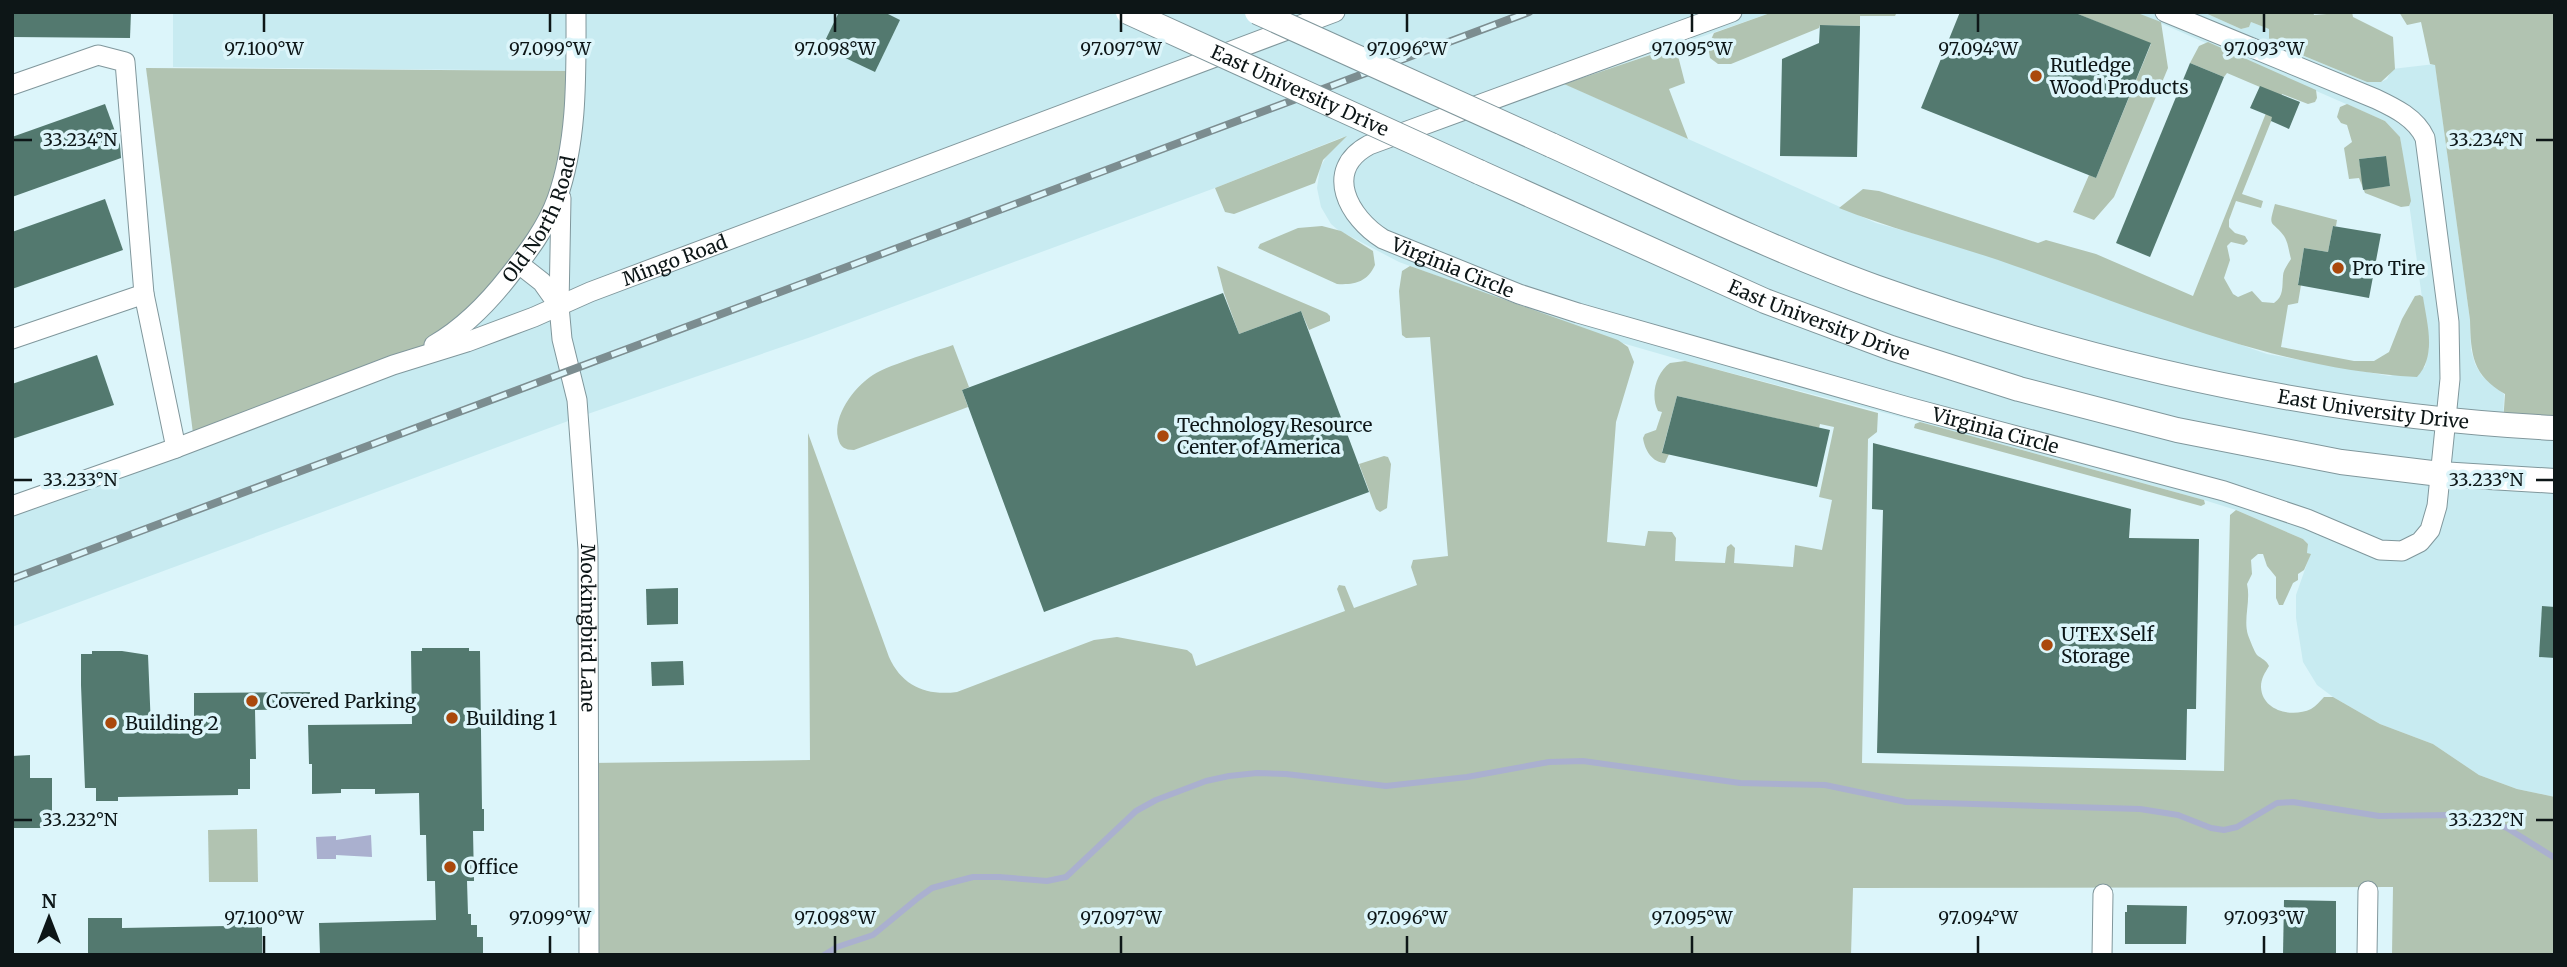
<svg xmlns="http://www.w3.org/2000/svg" width="2567" height="967" font-family="Merriweather,serif">
	<rect width="100%" height="100%" fill="#dcf5fa"/>
	<polygon fill="#c8ebf1" points="173,12 1773,12 1565,84 1876,223 1963,247 2267,354 2389,376 2425,367 2429,349 2400,137 2385,121 2135,12 2203,12 2241,29 2249,27 2251,22 2270,29 2269,33 2273,43 2367,82 2381,82 2387,79 2392,69 2435,64 2470,320 2471,350 2475,364 2482,376 2504,394 2503,424 2555,428 2555,797 2517,789 2479,775 2433,744 2380,724 2333,697 2317,685 2303,662 2296,618 2296,595 2310,555 2307,553 2308,544 2303,539 2236,510 2204,500 1920,422 1681,360 1622,343 1399,262 1338,230 1331,224 1321,207 1317,188 1320,168 1326,157 1343,137 1215,188 808,338 579,417 12,627 12,506 176,448 574,71 173,67"/>
	<g fill="#b1c3b1" fill-rule="evenodd">
		<polygon points="1773,12 1897,12 1895,16 1860,16 1860,26 1820,25 1819,28 1731,64 1718,64 1710,58 1708,46 1714,33"/>
		<polygon points="2073,12 2135,12 2161,22 2168,68 2114,197 2094,220 2073,212 2089,175 2096,178 2151,44"/>
		<polygon points="2203,12 2313,12 2314,15 2352,12 2353,17 2393,37 2395,69 2381,82 2367,82 2273,43 2269,38 2269,29 2251,22 2249,27 2241,29"/>
		<path d="M2399,12H2555V428L2503,424L2505,394C2472,375 2471,355 2470,320L2435,65L2430,64L2421,22L2407,25Z"/>
		<path d="M2208,42L2316,90L2317,98L2315,102L2308,104L2282,94L2242,194L2263,201L2261,208L2236,201L2229,220V227L2235,233L2245,236L2248,241L2244,245L2231,242L2227,246L2230,260L2224,278L2233,294L2238,297L2252,291L2262,302L2274,303C2284,296 2282,287 2283,276C2283,270 2288,264 2291,259C2289,252 2288,242 2284,236C2271,219 2268,229 2275,204L2337,220L2336,226H2333L2328,252L2304,248L2298,284L2301,285L2298,303L2288,305L2281,347L2354,361H2374L2389,352L2402,319L2415,296L2420,295L2423,297C2427,324 2437,355 2417,377C2278,370 2146,312 2015,266C1957,245 1897,231 1839,208L1863,189L1879,191L2038,243L2046,240L2096,254L2193,296L2274,93L2227,73L2224,77L2190,63L2199,46Z"/>
		<polygon points="1668,49 1677,52 1685,83 1669,89 1688,139 1564,84"/>
		<polygon points="146,68 574,71 574,117 543,227 442,340 194,441"/>
		<path d="M2347,104L2385,121L2400,137L2411,201L2409,206L2401,207L2365,193L2359,178L2349,179L2344,148L2352,142L2347,125L2341,123L2337,117L2340,107ZM2385,156L2390,186L2364,189L2359,159Z"/>
		<polygon points="1347,136 1323,160 1315,183 1234,214 1225,212 1215,188"/>
		<path d="M1322,226L1341,231L1373,251L1375,265C1367,282 1355,285 1337,284L1258,248L1260,244L1298,228Z"/>
		<polygon points="1217,266 1327,313 1330,316 1330,321 1309,330 1301,311 1239,334 1224,293"/>
		<path d="M1410,266L1618,340L1628,347L1634,362L1616,422L1607,542L1645,546L1648,531L1672,532L1676,538L1675,561L1725,563L1727,547L1731,544L1735,548L1734,563L1793,567L1795,545L1822,550L1832,500L1819,497L1834,427L1820,424L1819,428L1677,396L1662,452L1669,454L1665,463C1652,462 1645,451 1643,438L1645,434L1656,430L1662,412L1658,411C1650,395 1656,373 1670,363L1685,361L1878,413L1877,432L1868,439L1862,763L2224,771L2230,515L2236,510L2303,539L2308,544L2307,553L2311,554L2304,570L2298,574V580L2293,583L2283,605H2279L2276,598V577L2267,566L2263,554H2258L2251,560L2252,574L2247,584C2251,601 2243,619 2248,635C2250,640 2254,651 2257,655C2262,659 2266,660 2269,666C2265,673 2261,678 2261,687C2262,711 2292,718 2311,709C2316,706 2320,701 2324,697H2333L2380,724L2433,744L2479,775L2517,789L2555,797V955H2392L2393,887L1853,888L1851,955H589L590,763L810,760L808,433L889,657C902,686 926,696 957,692L1094,640L1117,637L1187,650L1192,654L1196,666L1345,611L1337,589L1339,585L1345,586L1354,608L1417,585L1411,567L1413,560L1448,556L1430,337L1406,338L1402,335L1399,291L1402,271Z"/>
		<path d="M953,345L969,387L962,390L968,407L854,450C845,450 840,447 838,438C833,416 853,389 870,377C884,366 933,352 953,345Z"/>
		<polygon points="1920,422 2204,500 2205,504 2201,506 1914,428 1915,424"/>
		<polygon points="1384,456 1388,457 1391,464 1387,508 1380,512 1376,509 1359,464"/>
		<polygon points="257,829 258,882 209,882 208,830"/>
	</g>
	<polygon fill="#aab0cf" points="371,835 372,857 336,855 336,859 317,859 316,837 336,836 336,840"/>
	<g fill="none" stroke-linecap="round" stroke-linejoin="round">
		<polyline stroke="#aab0cf" stroke-width="6" points="824,955 837,947 873,935 918,898 932,888 950,883 973,877 999,877 1047,881 1066,877 1136,811 1156,800 1206,781 1229,776 1257,773 1286,774 1386,786 1467,777 1549,762 1583,761 1740,783 1825,785 1906,802 2140,809 2178,815 2211,828 2224,830 2237,827 2277,803 2293,802 2379,816 2451,815 2479,818 2507,828 2555,858"/>
	</g>
	<g fill="#53796f">
		<polygon points="12,12 131,12 130,38 12,37"/>
		<polygon points="839,12 884,12 900,20 875,72 822,47"/>
		<polygon points="1960,12 2073,12 2151,43 2096,178 1921,108"/>
		<polygon points="1820,25 1860,26 1857,157 1780,156 1782,59 1819,43"/>
		<polygon points="2190,63 2224,77 2150,257 2116,243"/>
		<polygon points="2260,86 2300,102 2289,129 2271,121 2272,117 2250,108"/>
		<polygon points="105,104 120,145 121,158 12,197 12,137"/>
		<polygon points="2386,156 2390,186 2363,190 2359,159"/>
		<polygon points="105,199 123,250 12,289 12,232"/>
		<polygon points="2333,226 2381,234 2369,298 2298,285 2304,248 2328,252"/>
		<polygon points="1223,293 1239,334 1301,311 1369,492 1044,612 962,390"/>
		<polygon points="97,355 114,405 12,439 12,384"/>
		<polygon points="1677,396 1830,430 1817,487 1662,453"/>
		<polygon points="1873,443 2131,509 2129,538 2199,539 2196,709 2187,709 2186,760 1877,753 1883,510 1872,509"/>
		<polygon points="678,588 678,624 647,625 646,589"/>
		<polygon points="2542,606 2555,607 2555,658 2539,657"/>
		<polygon points="422,648 469,648 469,651 480,651 482,809 484,809 484,831 473,831 474,881 467,881 468,914 471,914 471,925 477,925 477,937 483,937 483,955 320,955 319,923 436,920 435,881 427,881 426,835 420,835 419,793 375,794 375,789 341,789 341,793 312,794 312,764 309,764 308,725 412,724 411,651 422,651"/>
		<polygon points="92,651 122,651 148,655 151,728 194,727 194,693 310,692 311,709 255,710 256,759 250,759 250,789 238,789 238,795 118,797 118,801 96,801 96,788 85,788 81,685 81,654 92,654"/>
		<polygon points="683,661 684,685 652,686 651,662"/>
		<polygon points="30,755 30,778 52,778 52,828 12,828 12,756"/>
		<polygon points="2284,900 2336,901 2336,955 2283,955"/>
		<polygon points="2127,905 2187,906 2186,944 2125,944 2125,912 2127,912"/>
		<polygon points="88,918 122,918 122,928 227,926 227,921 245,921 245,926 262,925 262,955 88,955"/>
	</g>
	<g fill="none" stroke-linecap="round" stroke-linejoin="round">
		<defs>
			<g id="minor">
				<path id="s1" d="M1732,12L1369,145C1322,170 1349,218 1383,239L1519,294L1578,313L1908,407L2224,491L2307,519L2380,550L2402,551L2420,542L2430,530L2437,506L2450,379L2449,322L2425,138C2416,118 2395,108 2376,99L2165,12"/>
				<polyline points="12,85 98,55 125,62 144,294 176,448"/>
				<path id="s2" d="M519,264L542,282L559,306L562,339L577,400L588,549L589,955"/>
				<polyline points="559,306 561,198"/>
				<polyline points="12,339 144,294"/>
				<path id="s3" d="M434,345C465,327 488,303 509,276C527,253 547,227 557,199C578,140 576,73 576,12"/>
				<path id="s4" d="M12,506L176,448L393,365L467,342L534,317L590,292L1335,12"/>
				<polyline points="2102,955 2103,894"/>
				<polyline points="2367,955 2368,891"/>
			</g>
			<g id="major">
				<path id="s5" d="M1551,145C1659,194 1765,247 1875,287C2094,365 2322,416 2555,428"/>
				<path id="s6" d="M1479,172L1765,301L1891,348L2019,389L2177,430L2341,462L2440,474L2555,481"/>
			</g>
		</defs>
		<use href="#minor" stroke="#80979c" stroke-width="21"/>
		<use href="#major" stroke="#80979c" stroke-width="26"/>
		<use href="#minor" stroke="#fff" stroke-width="19"/>
		<use href="#major" stroke="#fff" stroke-width="24"/>
		<defs>
			<polyline id="rail" points="12,579 1529,12"/>
		</defs>
		<use href="#rail" stroke="#7c8d90" stroke-width="8"/>
		<use href="#rail" stroke="#dcf5fa" stroke-width="5" stroke-dasharray="16" stroke-linecap="butt"/>
		<defs>
			<g id="major-bridge">
				<path id="s7" d="M1128,12L1479,172"/>
				<polyline points="1257,12 1551,145"/>
			</g>
		</defs>
		<use href="#major-bridge" stroke="#80979c" stroke-width="26" stroke-linecap="butt"/>
		<use href="#major-bridge" stroke="#fff" stroke-width="24"/>
	</g>
	<path fill="none" stroke="#0d1617" stroke-width="2.5" d="M264,14V32M550,14V32M835,14V32M1121,14V32M1407,14V32M1692,14V32M1978,14V32M2264,14V32M14,140H32M2536,140H2553M14,480H32M2536,480H2553M14,820H32M2536,820H2553M264,936V953M550,936V953M835,936V953M1121,936V953M1407,936V953M1692,936V953M1978,936V953M2264,936V953"/>
	<g fill="#aa480c" stroke="#dcf5fa" stroke-width="2.5">
		<circle cx="2036" cy="76" r="7"/>
		<circle cx="2338" cy="268" r="7"/>
		<circle cx="1163" cy="436" r="7"/>
		<circle cx="2047" cy="645" r="7"/>
		<circle cx="252" cy="701" r="7"/>
		<circle cx="452" cy="718" r="7"/>
		<circle cx="111" cy="723" r="7"/>
		<circle cx="450" cy="867" r="7"/>
	</g>
	<g text-anchor="middle" stroke-width="7" stroke-linejoin="round" paint-order="stroke">
		<g font-size="19" fill="#0d1617" stroke="#dcf5fa" text-anchor="start">
			<text x="2050" y="72">Rutledge<tspan x="2050" dy="22">Wood Products</tspan></text>
			<text x="2352" y="275">Pro Tire</text>
			<text x="1177" y="432">Technology Resource<tspan x="1177" dy="22">Center of America</tspan></text>
			<text x="2061" y="641">UTEX Self<tspan x="2061" dy="22">Storage</tspan></text>
			<text x="266" y="708">Covered Parking</text>
			<text x="466" y="725">Building 1</text>
			<text x="125" y="730">Building 2</text>
			<text x="464" y="874">Office</text>
		</g>
		<g font-size="19" fill="#0d1617" stroke="#dcf5fa">
			<text dy="7" stroke="none"><textPath href="#s7" startOffset="189">East University Drive</textPath></text>
			<text dy="7" stroke="none"><textPath href="#s3" startOffset="168">Old North Road</textPath></text>
			<text dy="7" stroke="none"><textPath href="#s4" startOffset="707">Mingo Road</textPath></text>
			<text dy="7" stroke="none"><textPath href="#s1" startOffset="581">Virginia Circle</textPath></text>
			<text dy="7" stroke="none"><textPath href="#s6" startOffset="371">East University Drive</textPath></text>
			<text dy="7" stroke="none"><textPath href="#s5" startOffset="868">East University Drive</textPath></text>
			<text dy="7" stroke="none"><textPath href="#s1" startOffset="1148">Virginia Circle</textPath></text>
			<text dy="7" stroke="none"><textPath href="#s2" startOffset="383">Mockingbird Lane</textPath></text>
		</g>
	</g>
	<g font-size="18" text-anchor="middle" fill="#0d1617" stroke="#dcf5fa" stroke-width="7" stroke-linejoin="round" paint-order="stroke">
		<text x="264" y="55">97.100°W</text>
		<text x="550" y="55">97.099°W</text>
		<text x="835" y="55">97.098°W</text>
		<text x="1121" y="55">97.097°W</text>
		<text x="1407" y="55">97.096°W</text>
		<text x="1692" y="55">97.095°W</text>
		<text x="1978" y="55">97.094°W</text>
		<text x="2264" y="55">97.093°W</text>
		<text x="80" y="146">33.234°N</text>
		<text x="2486" y="146">33.234°N</text>
		<text x="80" y="486">33.233°N</text>
		<text x="2486" y="486">33.233°N</text>
		<text x="80" y="826">33.232°N</text>
		<text x="2486" y="826">33.232°N</text>
		<text x="264" y="924">97.100°W</text>
		<text x="550" y="924">97.099°W</text>
		<text x="835" y="924">97.098°W</text>
		<text x="1121" y="924">97.097°W</text>
		<text x="1407" y="924">97.096°W</text>
		<text x="1692" y="924">97.095°W</text>
		<text x="1978" y="924">97.094°W</text>
		<text x="2264" y="924">97.093°W</text>
	</g>
	<rect width="2567" height="967" fill="none" stroke="#0d1617" stroke-width="28"/>
	<g transform="translate(49 918)" stroke="#dcf5fa" stroke-width="5" paint-order="stroke">
	<path d="M0-5L12 26L0 18L-12 26Z" fill="#0d1617"/>
	<text y="-10" font-size="19" font-weight="bold" text-anchor="middle" fill="#0d1617">N</text>
	</g>
</svg>
